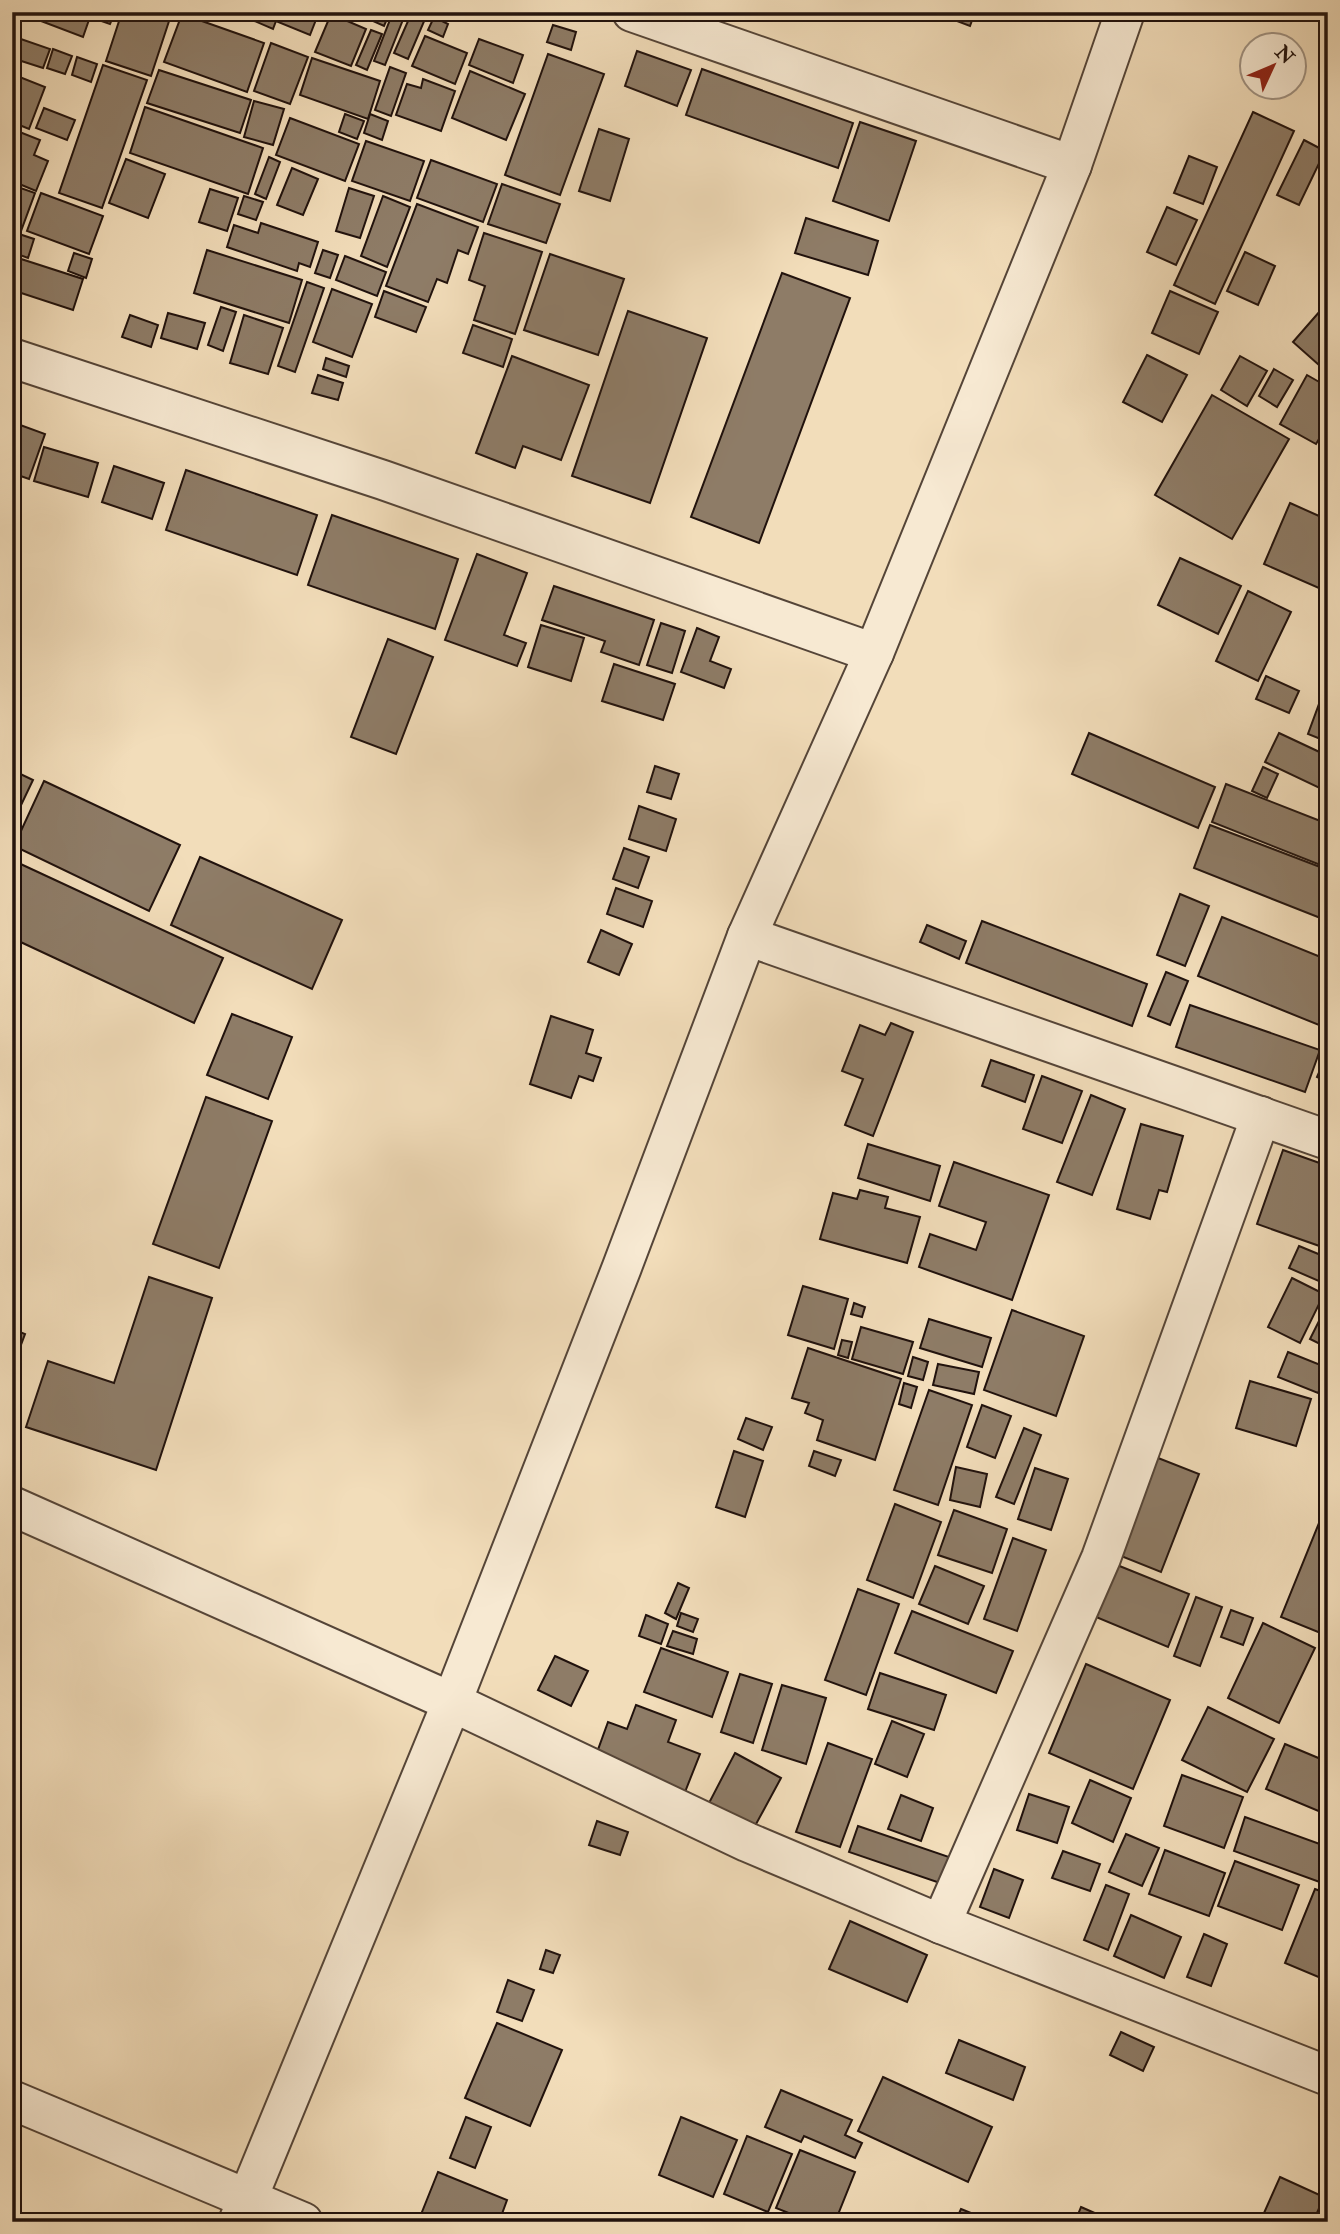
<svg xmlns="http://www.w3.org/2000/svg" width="1340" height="2234" font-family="'IM FELL Double Pica',serif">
	<rect width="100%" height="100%" fill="#f2ddba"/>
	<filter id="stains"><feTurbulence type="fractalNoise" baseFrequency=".00286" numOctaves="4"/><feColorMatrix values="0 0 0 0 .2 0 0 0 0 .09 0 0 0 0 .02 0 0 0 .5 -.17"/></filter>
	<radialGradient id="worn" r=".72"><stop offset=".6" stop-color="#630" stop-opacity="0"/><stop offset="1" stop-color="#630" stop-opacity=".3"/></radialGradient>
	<g fill="#8e7c67" stroke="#21120d" stroke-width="2">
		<polygon points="115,12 110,24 90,17 83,37 20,13"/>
		<polygon points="122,12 172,12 151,76 106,61"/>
		<polygon points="234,12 319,12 310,35 276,21 273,29"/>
		<polygon points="377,12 390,12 384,26 373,21"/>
		<polygon points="393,12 406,12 385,65 374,61"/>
		<polygon points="412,12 428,12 408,59 394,53"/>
		<polygon points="942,12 975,12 970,26 941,15"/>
		<polygon points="182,14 264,43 247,92 164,62"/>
		<polygon points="331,14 366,29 351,66 315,52"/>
		<polygon points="434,17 448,24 443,37 428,30"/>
		<polygon points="553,25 576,32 571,50 547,42"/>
		<polygon points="371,30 382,34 367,70 356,65"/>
		<polygon points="425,36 467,53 455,84 412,66"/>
		<polygon points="15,37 50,49 43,68 12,58"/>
		<polygon points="479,39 523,55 513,83 469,65"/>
		<polygon points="271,43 308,57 290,104 254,91"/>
		<polygon points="53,49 72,56 65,74 47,68"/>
		<polygon points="637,51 691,70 677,106 625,86"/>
		<polygon points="548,54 604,74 560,195 505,175"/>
		<polygon points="77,57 97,64 91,82 72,75"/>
		<polygon points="312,58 380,81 368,119 300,95"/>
		<polygon points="103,65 147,80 102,208 59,193"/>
		<polygon points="390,67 406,73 391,116 375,110"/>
		<polygon points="702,69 853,123 838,168 686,115"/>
		<polygon points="159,70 251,100 240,133 147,103"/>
		<polygon points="470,71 525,94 506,140 452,118"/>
		<polygon points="12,74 45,87 29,129 12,122"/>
		<polygon points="423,79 455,91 441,131 396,115 407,84 421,88"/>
		<polygon points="254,101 284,109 273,145 244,137"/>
		<polygon points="145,107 263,148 248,194 130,153"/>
		<polygon points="44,108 75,120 67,140 36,128"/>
		<polygon points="1253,112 1294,131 1215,304 1174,285"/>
		<polygon points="345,114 364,121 357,139 339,132"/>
		<polygon points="370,114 388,121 382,140 364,133"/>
		<polygon points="290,118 359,144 345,181 276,155"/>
		<polygon points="860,122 916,141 889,221 833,201"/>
		<polygon points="12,129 40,140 34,155 48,161 36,191 12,181"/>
		<polygon points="599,129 629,139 610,201 579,191"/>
		<polygon points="1304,140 1325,151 1299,205 1277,195"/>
		<polygon points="366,141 424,161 410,201 352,181"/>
		<polygon points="1189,156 1217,167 1203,204 1174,193"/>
		<polygon points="269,157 280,162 266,199 255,194"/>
		<polygon points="126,159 165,174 148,218 109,203"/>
		<polygon points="431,160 497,184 483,222 417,198"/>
		<polygon points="292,168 318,179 303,215 277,205"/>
		<polygon points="502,184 560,204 546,243 488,224"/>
		<polygon points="12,185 35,193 21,231 12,228"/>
		<polygon points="349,188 374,196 360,238 336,231"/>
		<polygon points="210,189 238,198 227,231 199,222"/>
		<polygon points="41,193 103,216 89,254 27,231"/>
		<polygon points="244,196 263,202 256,220 238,214"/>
		<polygon points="383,196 410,207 387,267 361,256"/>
		<polygon points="417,204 478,227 468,254 458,250 447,283 437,279 428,302 386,286"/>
		<polygon points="1167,207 1197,220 1176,265 1147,252"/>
		<polygon points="806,218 878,241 868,275 795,253"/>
		<polygon points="261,223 318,242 310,267 299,263 297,271 227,247 234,225 258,233"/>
		<polygon points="16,233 34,239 28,258 12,252"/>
		<polygon points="484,233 542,252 515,334 474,320 485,286 469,280"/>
		<polygon points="207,250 302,280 289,323 194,293"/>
		<polygon points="323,250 338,255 330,278 315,273"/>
		<polygon points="1245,252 1275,266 1258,305 1227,291"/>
		<polygon points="74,253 92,259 86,278 68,271"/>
		<polygon points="550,254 624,279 598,355 524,330"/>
		<polygon points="345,256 386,272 377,296 336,280"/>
		<polygon points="18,258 83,279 73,310 12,290 12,277"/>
		<polygon points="782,273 850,298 759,543 691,517"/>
		<polygon points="307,282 324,288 295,372 278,366"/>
		<polygon points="332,289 372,304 352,357 313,342"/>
		<polygon points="384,291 426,307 416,332 375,317"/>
		<polygon points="1170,291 1218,312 1199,354 1152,333"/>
		<polygon points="1327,303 1328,304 1328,373 1293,342"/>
		<polygon points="221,307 236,312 223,351 208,345"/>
		<polygon points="628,311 707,338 650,503 572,476"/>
		<polygon points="168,313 205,323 197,349 161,338"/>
		<polygon points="130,315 158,325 151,347 122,337"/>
		<polygon points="244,315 283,328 268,374 230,363"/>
		<polygon points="473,325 512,339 503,367 463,353"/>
		<polygon points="1147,355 1187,375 1162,422 1123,402"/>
		<polygon points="512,356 589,385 561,460 523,446 515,468 476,453"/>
		<polygon points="1240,356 1267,371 1247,406 1221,390"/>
		<polygon points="326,358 349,366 346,377 323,369"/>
		<polygon points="1274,369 1293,380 1277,407 1259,396"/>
		<polygon points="318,375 343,383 338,400 312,393"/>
		<polygon points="1307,375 1328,387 1328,424 1316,444 1280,424"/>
		<polygon points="1212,395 1289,439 1232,539 1155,495"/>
		<polygon points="12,422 45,434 29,479 12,473"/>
		<polygon points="44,447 98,463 88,497 34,481"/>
		<polygon points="114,466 164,483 152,519 102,502"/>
		<polygon points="186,470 317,515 297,575 166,530"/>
		<polygon points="1290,503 1328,520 1328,592 1264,564"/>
		<polygon points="332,515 458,559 435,629 308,585"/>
		<polygon points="477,554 527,573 504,635 526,643 517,666 445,640"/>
		<polygon points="1180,558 1241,586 1218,634 1158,605"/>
		<polygon points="554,586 654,620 639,665 601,652 605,641 542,620"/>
		<polygon points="1248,591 1291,612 1258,681 1216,661"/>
		<polygon points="661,623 685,631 672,673 647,665"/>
		<polygon points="541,625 584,638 571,681 528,667"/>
		<polygon points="697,628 719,637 710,661 731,669 724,688 681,672"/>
		<polygon points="388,639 433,657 396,754 351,737"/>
		<polygon points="614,664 675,684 663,720 602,701"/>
		<polygon points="1266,676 1299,691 1289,713 1256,699"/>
		<polygon points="1326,685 1328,686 1328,742 1308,734"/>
		<polygon points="1089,733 1215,787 1198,828 1072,774"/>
		<polygon points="1279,733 1328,756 1328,792 1265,762"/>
		<polygon points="655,766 679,774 671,799 647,792"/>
		<polygon points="1263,767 1278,774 1267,798 1252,791"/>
		<polygon points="12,770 33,780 12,824"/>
		<polygon points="44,781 180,845 149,911 14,846"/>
		<polygon points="1226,784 1328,824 1328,868 1212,822"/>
		<polygon points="639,806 676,819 666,851 629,839"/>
		<polygon points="1210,825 1328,870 1328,921 1194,868"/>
		<polygon points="624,848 649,857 638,888 613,879"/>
		<polygon points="200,857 342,920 312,989 171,925"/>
		<polygon points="12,860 223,958 194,1023 12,938"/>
		<polygon points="616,888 652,901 643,927 607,914"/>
		<polygon points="1180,894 1209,906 1185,966 1157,955"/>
		<polygon points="1222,917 1328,960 1328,1004 1319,1025 1198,976"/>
		<polygon points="982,921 1147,984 1132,1026 966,963"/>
		<polygon points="927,925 966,941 959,959 920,942"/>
		<polygon points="601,930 632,944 619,975 588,962"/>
		<polygon points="1166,972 1188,981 1170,1025 1148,1016"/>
		<polygon points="1190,1005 1320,1050 1305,1092 1176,1047"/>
		<polygon points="232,1014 292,1037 268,1099 207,1075"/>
		<polygon points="551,1016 593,1030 586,1053 601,1058 593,1081 579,1076 571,1098 530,1084"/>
		<polygon points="891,1023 913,1032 873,1136 845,1125 863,1079 842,1071 860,1025 885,1035"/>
		<polygon points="1328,1052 1328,1082 1317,1077"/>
		<polygon points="991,1060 1034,1075 1025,1102 982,1086"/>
		<polygon points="1042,1076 1082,1091 1062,1143 1023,1129"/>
		<polygon points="1091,1095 1125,1109 1092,1195 1057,1182"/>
		<polygon points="206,1097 272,1121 219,1268 153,1244"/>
		<polygon points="1141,1124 1183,1136 1167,1192 1159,1190 1150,1219 1117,1209"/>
		<polygon points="868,1144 940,1166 930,1201 858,1178"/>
		<polygon points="1283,1150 1328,1166 1328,1249 1257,1224"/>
		<polygon points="954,1162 1049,1195 1012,1300 919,1267 930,1234 976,1250 986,1222 939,1206"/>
		<polygon points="860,1190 888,1197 885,1208 920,1217 907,1263 820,1239 833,1193 857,1199"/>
		<polygon points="1299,1246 1328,1258 1328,1285 1289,1268"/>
		<polygon points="149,1277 212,1298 156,1470 26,1427 48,1361 114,1383"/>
		<polygon points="1292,1278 1324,1294 1300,1343 1268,1327"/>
		<polygon points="803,1286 848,1299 834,1349 788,1335"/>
		<polygon points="854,1303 865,1307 862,1317 851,1314"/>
		<polygon points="1328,1303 1328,1348 1310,1339"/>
		<polygon points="1012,1310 1084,1336 1056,1416 984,1390"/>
		<polygon points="929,1319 991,1338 982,1367 920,1348"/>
		<polygon points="861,1327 913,1342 903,1374 852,1359"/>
		<polygon points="12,1329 25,1334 12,1369"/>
		<polygon points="842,1340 852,1342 848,1358 838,1355"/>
		<polygon points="808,1348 901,1379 875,1460 817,1440 823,1420 805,1413 809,1403 792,1398"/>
		<polygon points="1288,1352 1328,1368 1318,1393 1278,1377"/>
		<polygon points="913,1357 928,1362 923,1380 908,1376"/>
		<polygon points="938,1364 979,1372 974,1394 933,1385"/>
		<polygon points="1250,1381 1311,1399 1296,1446 1236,1428"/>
		<polygon points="904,1383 917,1387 911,1408 899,1404"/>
		<polygon points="929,1390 972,1405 938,1505 894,1490"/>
		<polygon points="982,1405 1011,1416 995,1458 967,1447"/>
		<polygon points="746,1418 772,1427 763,1450 738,1439"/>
		<polygon points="1024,1428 1041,1435 1014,1504 996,1497"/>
		<polygon points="734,1451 763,1461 745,1517 716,1507"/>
		<polygon points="814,1451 841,1460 835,1476 809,1466"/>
		<polygon points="1153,1456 1199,1474 1161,1572 1116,1554"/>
		<polygon points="956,1467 987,1474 980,1507 950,1500"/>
		<polygon points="1035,1468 1068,1479 1051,1530 1018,1519"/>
		<polygon points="895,1504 941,1522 913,1598 867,1580"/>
		<polygon points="954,1510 1007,1529 992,1573 938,1555"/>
		<polygon points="1319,1523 1328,1527 1328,1636 1281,1617"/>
		<polygon points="1013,1538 1046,1550 1017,1631 984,1619"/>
		<polygon points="1117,1565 1189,1594 1168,1647 1096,1617"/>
		<polygon points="935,1566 984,1586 968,1624 919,1604"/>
		<polygon points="678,1583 689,1588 676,1619 665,1613"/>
		<polygon points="858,1589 899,1604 866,1695 825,1680"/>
		<polygon points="1196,1597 1222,1607 1200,1666 1174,1656"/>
		<polygon points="1231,1610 1253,1618 1243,1645 1221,1637"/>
		<polygon points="912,1611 1013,1651 996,1693 895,1653"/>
		<polygon points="681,1613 698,1619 693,1632 677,1626"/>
		<polygon points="646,1615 668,1624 661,1644 639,1636"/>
		<polygon points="1263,1623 1315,1648 1279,1723 1228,1698"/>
		<polygon points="673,1631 697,1639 693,1654 667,1646"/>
		<polygon points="661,1648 728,1672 712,1717 644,1692"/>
		<polygon points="555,1656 588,1671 571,1706 538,1690"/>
		<polygon points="1086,1664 1170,1700 1133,1789 1049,1753"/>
		<polygon points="880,1673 946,1695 934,1730 868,1709"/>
		<polygon points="740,1674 772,1684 753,1743 721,1732"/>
		<polygon points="782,1685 826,1698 806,1764 762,1750"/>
		<polygon points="636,1705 676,1720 668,1742 700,1754 685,1792 595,1758 608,1722 627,1729"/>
		<polygon points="1208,1707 1274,1739 1247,1792 1182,1760"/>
		<polygon points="892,1721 924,1734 907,1777 875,1764"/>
		<polygon points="828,1743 872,1759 840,1847 796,1832"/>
		<polygon points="1285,1744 1328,1762 1328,1815 1266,1789"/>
		<polygon points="735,1753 781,1778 755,1826 709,1803"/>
		<polygon points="1182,1775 1243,1797 1224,1848 1164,1826"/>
		<polygon points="1090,1780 1131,1798 1113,1842 1072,1823"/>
		<polygon points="1029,1794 1069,1807 1057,1843 1017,1830"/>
		<polygon points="901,1795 933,1808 921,1841 888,1829"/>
		<polygon points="1245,1817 1328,1847 1328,1885 1234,1851"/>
		<polygon points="597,1821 628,1832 620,1855 589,1845"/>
		<polygon points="858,1826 949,1857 940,1883 849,1852"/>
		<polygon points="1126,1834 1159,1848 1142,1886 1109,1872"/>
		<polygon points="1165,1850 1225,1873 1209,1916 1149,1894"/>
		<polygon points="1063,1851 1100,1864 1090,1891 1052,1878"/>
		<polygon points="1235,1861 1299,1885 1282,1930 1218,1906"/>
		<polygon points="994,1869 1023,1880 1009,1918 980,1907"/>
		<polygon points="1106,1885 1129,1894 1108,1950 1084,1940"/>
		<polygon points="1315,1889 1328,1894 1328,1981 1285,1963"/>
		<polygon points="1131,1915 1181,1937 1164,1978 1114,1956"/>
		<polygon points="850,1921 927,1955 907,2002 829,1969"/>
		<polygon points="1204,1934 1227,1944 1211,1986 1187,1977"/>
		<polygon points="546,1950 560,1955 553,1973 540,1969"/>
		<polygon points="508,1980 534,1990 522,2021 497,2012"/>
		<polygon points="497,2023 562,2050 530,2126 465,2098"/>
		<polygon points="1121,2032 1154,2047 1143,2071 1110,2055"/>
		<polygon points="959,2040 1025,2067 1013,2100 946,2073"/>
		<polygon points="883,2077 992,2127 968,2182 858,2131"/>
		<polygon points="781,2090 852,2120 845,2135 862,2143 855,2158 804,2136 801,2142 765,2127"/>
		<polygon points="466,2117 491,2127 475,2168 450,2158"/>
		<polygon points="681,2117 737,2140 713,2197 659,2175"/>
		<polygon points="747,2136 792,2154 768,2212 724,2194"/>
		<polygon points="800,2150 855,2172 835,2222 811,2222 776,2208"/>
		<polygon points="438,2172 507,2200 499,2222 418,2222"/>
		<polygon points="1280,2177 1324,2197 1313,2222 1260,2222"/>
		<polygon points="1081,2207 1115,2222 1075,2222"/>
		<polygon points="961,2209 993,2222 955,2222"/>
	</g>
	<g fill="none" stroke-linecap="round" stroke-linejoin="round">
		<defs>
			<g id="minor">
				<polyline points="632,12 1072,165"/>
				<polyline points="12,358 383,480 874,653"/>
				<polyline points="747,936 1328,1140"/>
				<polyline points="12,1506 452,1702 747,1842 941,1924 1328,2076"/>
				<polyline points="941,1924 1101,1558 1261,1116"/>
				<polyline points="12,2100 303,2222"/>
			</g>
			<polyline id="tertiary" points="238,2222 452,1702 622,1267 747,936 874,653 1072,165 1125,12"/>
		</defs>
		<use href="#minor" stroke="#554538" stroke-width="42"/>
		<use href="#tertiary" stroke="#554538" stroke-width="42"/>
		<use href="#minor" stroke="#f7e9d2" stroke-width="38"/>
		<use href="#tertiary" stroke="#f7e9d2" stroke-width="38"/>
	</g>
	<rect width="1340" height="2234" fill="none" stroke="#f2ddba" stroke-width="42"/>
	<rect x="14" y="14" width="1312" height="2206" fill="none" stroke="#21120d" stroke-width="3.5"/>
	<rect x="21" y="21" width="1298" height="2192" fill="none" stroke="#21120d" stroke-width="2"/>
	<g transform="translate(1273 66) rotate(46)"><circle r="33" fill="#f7e9d2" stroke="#a19383" stroke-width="2"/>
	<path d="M0-5L12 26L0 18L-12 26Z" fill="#8f2418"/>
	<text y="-10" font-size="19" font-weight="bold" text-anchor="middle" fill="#21120d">N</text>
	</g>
	<rect width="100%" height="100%" filter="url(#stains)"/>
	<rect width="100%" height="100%" fill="url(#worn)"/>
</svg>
